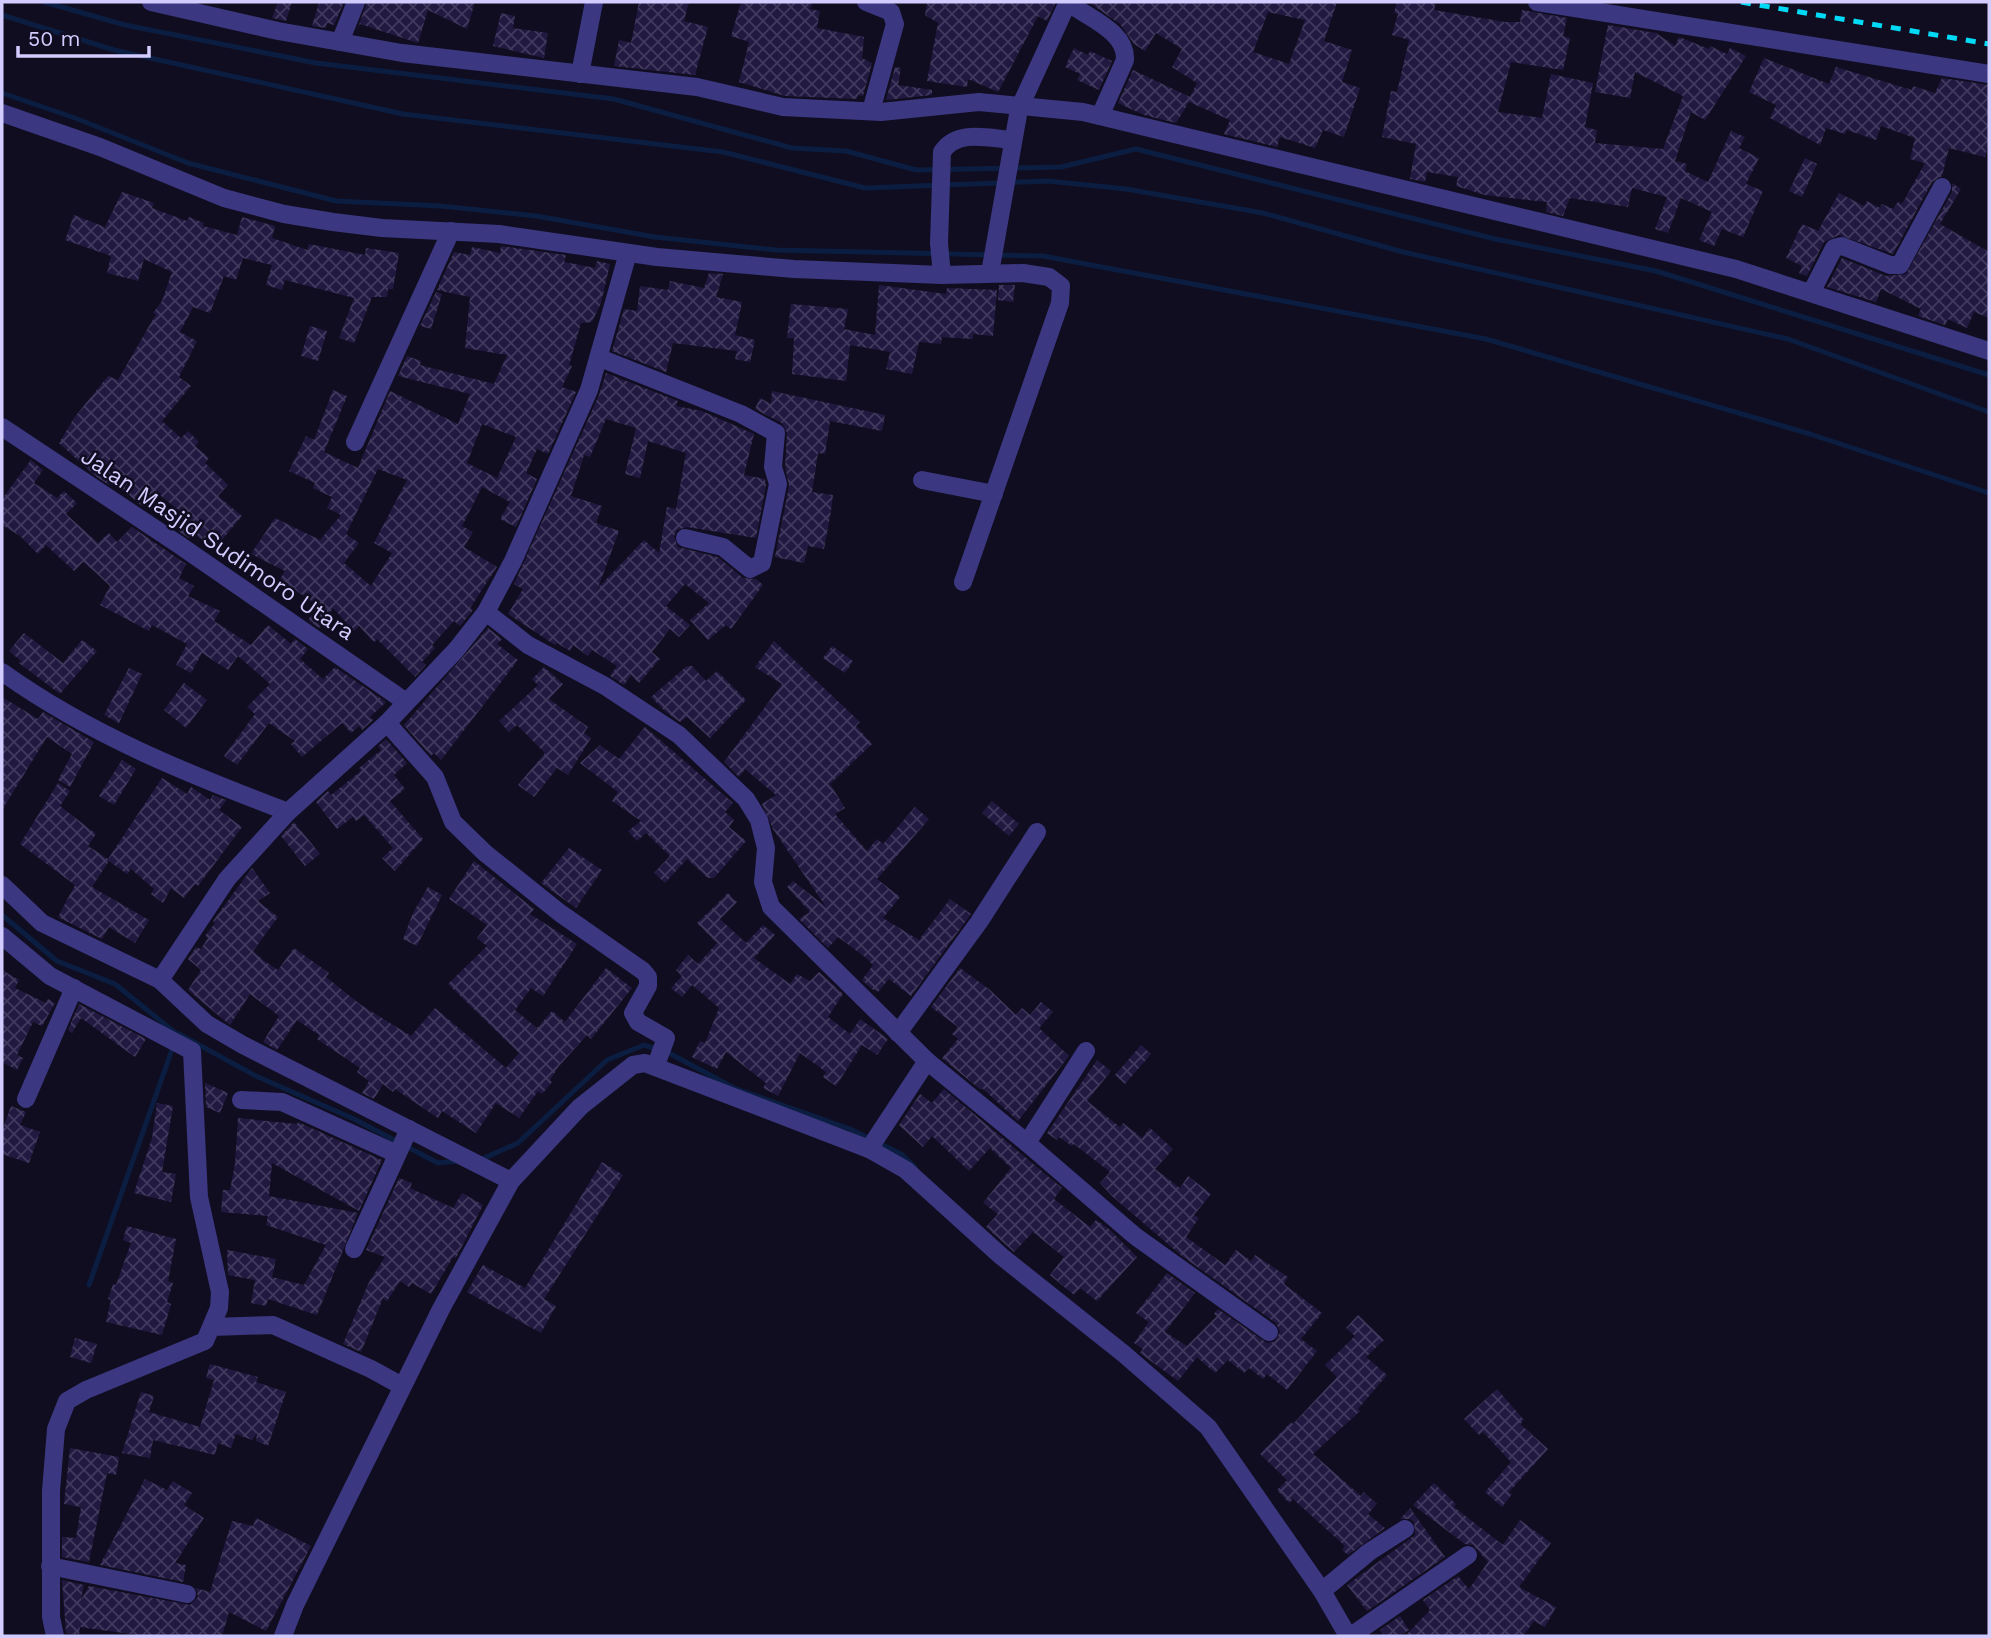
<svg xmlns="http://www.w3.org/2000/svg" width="1991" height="1638" font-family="'Work Sans',sans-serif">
	<defs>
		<pattern id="building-cross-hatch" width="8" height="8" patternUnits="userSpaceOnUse" patternTransform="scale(1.75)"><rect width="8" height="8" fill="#221941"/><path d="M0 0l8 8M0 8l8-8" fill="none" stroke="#41395e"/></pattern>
	</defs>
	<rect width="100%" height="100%" fill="#100d20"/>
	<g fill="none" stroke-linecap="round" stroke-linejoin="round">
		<g stroke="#0b1e41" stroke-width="5">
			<polyline points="44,2 125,25 316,63 614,99 792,148 846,151 916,170 1061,167 1136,149 1495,239 1656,271 1989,375"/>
			<polyline points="2,15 114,50 403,114 723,152 865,188 1048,181 1126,189 1263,213 1403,252 1788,339 1989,412"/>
			<polyline points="2,93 75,118 188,163 336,201 441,206 536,216 655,237 776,250 1043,256 1486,339 1810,434 1989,493"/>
			<polyline points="2,915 57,961 115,984 178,1035"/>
			<polyline points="179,1034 256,1076 354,1119 438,1163 458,1161"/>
			<polyline points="482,1159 518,1143 607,1060 644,1045 669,1053 734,1088 850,1129 901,1154 915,1167"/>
			<polyline points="89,1285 174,1044"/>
		</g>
	</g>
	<g fill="url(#building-cross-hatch)" fill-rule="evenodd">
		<polygon points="278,2 292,2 286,21 272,18"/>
		<polygon points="319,2 344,2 334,25 327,23 326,28 312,26"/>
		<polygon points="367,2 475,2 467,29 428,10 418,43 360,24 356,33"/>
		<polygon points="639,2 689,2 684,21 708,27 695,75 614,66 619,40 631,43"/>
		<polygon points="741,2 813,2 810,9 820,11 817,28 864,37 862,58 872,63 863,96 858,95 857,99 785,96 739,82 749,42 731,36"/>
		<polygon points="927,2 1056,2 1047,21 1038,16 998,92 968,79 967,87 927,81 938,23 925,15"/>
		<path d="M1088,2H1337L1324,41L1352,50L1342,82L1360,88L1344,137L1323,130L1315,148L1280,137L1277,147L1224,134L1230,120L1189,102L1176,123L1144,115L1118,103L1133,70L1190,97L1197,83L1172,67L1182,49L1156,33L1145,51L1134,44L1120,24ZM1268,12L1305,20L1289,64L1253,52Z"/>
		<polygon points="1397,2 1436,2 1434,10 1505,22 1520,22 1522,10 1567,18 1563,36 1570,38 1563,70 1511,62 1498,112 1542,118 1551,74 1593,83 1585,127 1597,130 1595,143 1663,149 1683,96 1635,72 1630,98 1595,92 1608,25 1656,33 1675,46 1679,37 1709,49 1710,46 1727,54 1730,48 1746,56 1705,120 1691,112 1675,161 1687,164 1685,171 1708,182 1731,131 1745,137 1739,148 1759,158 1746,184 1763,191 1743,237 1722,229 1714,246 1699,240 1712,212 1681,198 1668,233 1655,229 1667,197 1632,188 1628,207 1570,198 1563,216 1546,212 1547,202 1485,195 1456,186 1458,177 1427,172 1425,182 1410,179 1416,144 1382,137 1391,91 1397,92 1409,40 1392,35 1398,14 1394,13"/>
		<polygon points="501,13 515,16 513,28 548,33 544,58 493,46"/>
		<polygon points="1074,48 1088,55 1090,51 1112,61 1099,90 1077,80 1080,74 1065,67"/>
		<polygon points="1764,58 1829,84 1836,67 1912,90 1913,86 1935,93 1942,78 1989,85 1989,141 1985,157 1949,148 1942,176 1932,182 1893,254 1839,235 1824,242 1807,276 1799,273 1802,266 1786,258 1802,224 1818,231 1839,193 1864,206 1867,201 1880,208 1882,204 1893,209 1898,202 1902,204 1925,163 1910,159 1915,138 1881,126 1876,140 1847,130 1845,134 1826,128 1820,145 1770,118 1776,105 1749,92"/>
		<polygon points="895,67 901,68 898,85 932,90 932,95 886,100"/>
		<polygon points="1805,158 1817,164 1802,197 1789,191"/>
		<polygon points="1952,183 1961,189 1940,224 1989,252 1989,318 1974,312 1967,328 1948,319 1945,325 1918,316 1921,309 1881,289 1876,302 1827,287 1842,258 1886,276 1906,274 1952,192"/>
		<polygon points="122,192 154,203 152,208 187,221 189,217 204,223 203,226 237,235 242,217 275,226 272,238 307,250 309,244 365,255 366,248 399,253 393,289 388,289 387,297 372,297 354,343 339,338 354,298 285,280 282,290 266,285 272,265 243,258 236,280 224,276 210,313 193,307 180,332 197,341 179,377 191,386 162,421 181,438 188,431 199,442 195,446 209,458 205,463 228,485 218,496 242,516 216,547 211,547 193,533 189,538 178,531 188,518 155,491 142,506 112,481 109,485 94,475 59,443 74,418 108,376 118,380 156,314 153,313 162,301 172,272 144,259 138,281 107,273 111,256 65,240 74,215 105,227"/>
		<path d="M501,246L566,255L564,262L595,268L597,261L610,264L601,303L592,322L581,323L569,365L572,366L562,387L576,392L548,454L537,449L526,473L537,479L516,527L500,519L510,502L482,487L462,526L473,532L464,547L497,567L470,608L473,610L460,626L454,621L432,645L435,648L422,662L426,665L415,677L377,639L374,642L359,626L354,631L333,608L319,628L308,620L318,606L280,579L285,571L251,554L275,518L320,540L341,515L327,508L332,497L313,488L315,483L289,471L306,436L314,440L333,390L347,396L324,452L358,468L390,391L458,424L470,394L398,376L407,356L421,361L420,365L494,384L507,355L465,348L470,297L437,290L454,252L470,255L472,247L500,253ZM482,424L516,437L497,478L467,463ZM378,469L407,480L374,543L392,553L371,586L344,563L359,543L346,534Z"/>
		<polygon points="709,273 723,274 716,297 742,302 735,335 755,340 750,362 735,359 737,351 673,343 666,372 612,351 624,309 637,311 640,286 668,290 670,281 704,288"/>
		<polygon points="879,285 946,294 947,288 997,290 993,336 973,334 973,339 942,337 941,344 919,342 912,374 886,369 890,352 850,345 846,381 792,374 794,338 787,338 791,304 848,309 844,329 875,335"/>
		<polygon points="999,285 1015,285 1013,302 998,300"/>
		<polygon points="436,292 442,294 431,329 420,326"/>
		<polygon points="310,326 327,331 318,361 301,356"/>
		<path d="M606,373L678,401L676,406L702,411L754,434L744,475L765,479L766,485L756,538L687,527L677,530L674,536L678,547L718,557L743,578L756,579L763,585L731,629L726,625L708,640L690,620L709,603L685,584L666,606L690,625L679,637L670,629L652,652L660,659L639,683L631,675L624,685L610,676L617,666L592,650L588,656L573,645L570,651L557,643L555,645L508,614L523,589L514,584L599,395ZM606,419L636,428L625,474L640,478L648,441L686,453L676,509L667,507L659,553L644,540L598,588L619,531L596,523L602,506L571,496L584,455L590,457Z"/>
		<polygon points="772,391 885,415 882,431 830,421 825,454 818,453 812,492 833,495 831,511 824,549 808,546 804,563 775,557 789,486 785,466 787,433 782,423 755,409 760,398 771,404"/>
		<polygon points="31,460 43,470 34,483 57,498 64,491 77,503 66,514 98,543 109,533 117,542 132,527 186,564 179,578 194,586 188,596 220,611 214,621 251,645 268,625 291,644 295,639 308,649 300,659 323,679 335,667 386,702 370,717 373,720 362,730 359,726 351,733 342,723 302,757 291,744 295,741 269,723 237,765 224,756 255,714 247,707 270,684 238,656 228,670 202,653 191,673 176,665 187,644 152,625 149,631 100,605 110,586 94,571 83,562 74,571 46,545 38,554 20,536 2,525 2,499"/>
		<polygon points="488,628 502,639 497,644 518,660 441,760 434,753 431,756 404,725"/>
		<polygon points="24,633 63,663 82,640 97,651 60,694 19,663 21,661 9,651"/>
		<polygon points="774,641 860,722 856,726 872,744 830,784 845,808 835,814 867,851 877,839 883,844 915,807 929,819 877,879 900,897 883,918 919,940 950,899 971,914 911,996 889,979 878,992 872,989 862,980 873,965 865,957 838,937 828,948 799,919 810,912 787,887 793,881 826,907 773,829 762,804 776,795 745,769 739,777 724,762 782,684 755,667"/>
		<polygon points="832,646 853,661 845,673 823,658"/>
		<polygon points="687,666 692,666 706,681 717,671 746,700 710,738 687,717 680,722 666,712 651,697"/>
		<polygon points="544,667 563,684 549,699 588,727 584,733 591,738 568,775 557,768 534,797 518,785 545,753 517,725 509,732 499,721 538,685 532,679"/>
		<polygon points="129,668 142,674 119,723 104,715"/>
		<polygon points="184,683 207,700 186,728 164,710"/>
		<polygon points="2,697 38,719 43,712 94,742 70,787 58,780 72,754 47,737 2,810"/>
		<polygon points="645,727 733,803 725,812 734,820 729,827 746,841 714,878 708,878 687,859 665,883 654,873 670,856 646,833 637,841 628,831 641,821 612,801 618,792 580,763 600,745 619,759"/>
		<polygon points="386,739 407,763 394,775 405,789 390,801 423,839 395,871 382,858 393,848 364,815 356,821 353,817 337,829 316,802 328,791 331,795 361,771 359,768 381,750 378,746"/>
		<polygon points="122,760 136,769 114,805 99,796"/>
		<polygon points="162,778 187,794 191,787 210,800 213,795 226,800 219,810 242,827 198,886 195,884 184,898 171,888 163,903 151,894 154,889 131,869 127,874 109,861 92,887 149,920 135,943 109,927 102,939 58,917 75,885 20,844 58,783 70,791 60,806 96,834 88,846 108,859"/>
		<polygon points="992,801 1019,824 1009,836 982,813"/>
		<polygon points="294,822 320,854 305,866 281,836"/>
		<polygon points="569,848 602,870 576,908 541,883"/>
		<polygon points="474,861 534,909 530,914 577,944 543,996 531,988 515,1010 537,1028 552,1011 565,1022 606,968 632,988 591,1039 587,1035 559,1066 550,1080 552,1082 542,1094 538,1091 519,1118 496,1103 476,1133 442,1111 438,1118 395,1089 393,1092 383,1084 374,1099 362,1093 369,1081 357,1072 360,1068 317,1039 319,1035 297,1020 277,1050 263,1042 279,1016 250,994 230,1025 188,990 201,970 188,959 196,947 201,949 208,938 205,936 215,923 213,921 252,868 270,893 258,901 278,917 253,951 263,960 278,970 294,948 329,973 326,977 361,1005 411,1036 435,1008 506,1068 519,1053 448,984 487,946 477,938 487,925 449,899"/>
		<polygon points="428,887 442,895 417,946 403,939 413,913"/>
		<polygon points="728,893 737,902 720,919 746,943 763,925 775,935 754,958 790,984 797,974 810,981 819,972 843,994 828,1017 850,1034 860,1019 888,1039 877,1055 862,1045 836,1086 823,1077 826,1072 800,1053 778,1096 763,1088 766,1083 726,1052 717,1069 692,1057 700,1041 705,1043 719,1008 692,985 682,997 671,988 682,976 676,970 688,955 698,964 717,943 697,923"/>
		<polygon points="960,968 990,990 1016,1015 1022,1008 1030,1015 1041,1002 1053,1012 1039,1028 1069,1056 1018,1121 982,1088 981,1090 942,1058 958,1039 952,1034 958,1027 931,1007"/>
		<polygon points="2,970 19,980 15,988 46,1003 48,999 55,1003 42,1026 33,1022 17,1055 23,1058 17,1070 2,1062"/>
		<polygon points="79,1004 146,1039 135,1057 81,1018 72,1033 68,1030"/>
		<polygon points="1141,1045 1151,1054 1125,1084 1115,1075"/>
		<polygon points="1097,1060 1111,1071 1087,1101 1120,1127 1123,1123 1142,1138 1150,1128 1173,1149 1155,1169 1180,1188 1188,1176 1211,1194 1194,1215 1199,1218 1186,1237 1225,1265 1236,1250 1251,1261 1255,1255 1288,1277 1284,1284 1322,1313 1301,1339 1317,1351 1287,1390 1267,1374 1263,1379 1249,1368 1244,1373 1228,1360 1215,1373 1197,1357 1178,1381 1140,1353 1143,1349 1134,1343 1149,1322 1136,1313 1167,1273 1195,1293 1165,1332 1187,1346 1217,1316 1214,1314 1218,1309 1267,1343 1274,1342 1280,1332 1276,1323 1182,1256 1113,1197 1100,1183 1110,1172 1074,1144 1072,1146 1059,1137 1057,1140 1047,1133"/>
		<polygon points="205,1083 228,1093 220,1113 206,1107"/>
		<polygon points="944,1089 1062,1188 1054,1199 1090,1227 1096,1220 1109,1229 1137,1257 1097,1301 1080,1288 1074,1295 1050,1275 1064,1257 1033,1232 1014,1252 986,1227 998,1214 983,1203 1011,1168 990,1148 969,1171 932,1136 923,1147 899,1125 920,1094 932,1103"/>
		<polygon points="157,1103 173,1106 162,1172 176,1174 171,1202 134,1193 152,1138"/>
		<polygon points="11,1106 26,1112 20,1125 40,1132 29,1163 2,1154 2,1131"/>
		<polygon points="238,1118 297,1124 298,1122 382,1160 359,1211 272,1163 269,1196 358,1213 317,1315 268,1299 266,1306 251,1303 255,1280 228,1275 227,1250 276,1259 272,1277 304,1285 326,1245 266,1225 268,1216 221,1212 223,1190 230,1190 235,1164"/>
		<polygon points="602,1162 623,1175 544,1299 556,1306 541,1333 467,1292 483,1265 525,1288"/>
		<polygon points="399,1178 412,1183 410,1188 453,1208 462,1193 483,1205 456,1258 453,1257 431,1294 412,1283 409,1287 400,1281 387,1301 383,1298 361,1352 343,1344 369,1282 385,1257 366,1250"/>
		<polygon points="127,1226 176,1239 168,1281 173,1283 167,1302 171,1304 162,1335 106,1322 111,1300 108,1299 113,1284 116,1285 131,1243 123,1240"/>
		<polygon points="1358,1315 1384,1340 1366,1357 1387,1375 1358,1409 1360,1411 1313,1454 1361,1496 1364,1492 1377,1504 1368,1514 1385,1528 1348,1555 1342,1550 1345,1546 1293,1499 1289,1503 1277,1490 1287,1480 1260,1454 1291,1422 1293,1424 1337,1377 1325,1365 1355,1336 1346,1328"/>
		<polygon points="75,1338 97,1344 91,1363 70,1357"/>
		<polygon points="210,1364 258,1377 256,1382 286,1392 268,1446 256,1441 257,1433 252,1440 236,1434 231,1448 218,1443 215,1455 153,1440 150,1458 122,1453 141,1392 154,1396 149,1412 200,1427 214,1380 206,1378"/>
		<polygon points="1497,1389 1524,1420 1520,1424 1548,1449 1509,1492 1512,1494 1502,1507 1485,1492 1511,1462 1483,1432 1479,1435 1464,1419"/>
		<polygon points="70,1448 119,1457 116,1475 107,1473 89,1562 62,1557 62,1537 76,1538 81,1507 64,1504"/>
		<polygon points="145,1479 167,1490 173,1481 192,1493 184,1505 204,1518 175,1563 186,1565 183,1582 100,1565"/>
		<polygon points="1434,1483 1456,1504 1454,1507 1503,1545 1520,1520 1551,1543 1519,1587 1556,1607 1545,1627 1534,1621 1523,1636 1405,1636 1430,1610 1423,1600 1458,1576 1469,1589 1488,1562 1473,1545 1465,1544 1413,1505"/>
		<polygon points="1410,1508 1445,1557 1367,1611 1347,1585 1415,1535 1414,1522 1410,1519 1400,1519"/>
		<polygon points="256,1518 311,1546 266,1631 229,1612 222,1636 145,1636 80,1627 79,1635 66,1633 62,1580 84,1585 81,1600 89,1586 190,1605 198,1597 196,1588 210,1592 232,1521 253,1526"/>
		<polygon points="1400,1616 1409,1630 1399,1636 1384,1636 1380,1630"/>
	</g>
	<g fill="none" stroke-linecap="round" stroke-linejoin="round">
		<g stroke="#3b3780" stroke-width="18">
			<polyline points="151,2 278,31 402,53 697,87 783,107 881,112 979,102 1083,112 1736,269 1989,351"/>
			<polyline points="866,2 891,12 895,24 871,111"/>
			<path d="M1068,2C1087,18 1127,31 1125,60L1100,116"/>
			<polyline points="1537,2 1989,74"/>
			<polyline points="340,42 356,2"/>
			<polyline points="580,74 594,2"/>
			<polyline points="2,113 100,147 224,198 284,214 333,222 382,228 499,234 657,257 794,269 942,275 1023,273 1049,277 1061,286 1060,303 963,582"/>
			<polyline points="990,273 1019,109 1068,2"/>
			<path d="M942,275L939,243L942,152C957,129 988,138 1012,140"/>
			<polyline points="1812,291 1834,248 1842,246 1890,265 1900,265 1942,187"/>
			<polyline points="600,358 741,414 776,433 773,467 778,484 762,563 750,569 723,547 685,538"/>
			<polyline points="2,427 178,544 406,702"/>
			<polyline points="355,442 451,231"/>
			<polyline points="922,480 994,494"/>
			<polyline points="486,612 528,645 605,686 679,735 746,799 759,820 766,848 763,882 771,907 927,1061"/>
			<path d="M2,672C90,735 188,774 288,812"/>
			<polyline points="387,723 435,777 453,822 485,853 560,913 643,971 648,977 648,986 633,1013 638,1022 666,1038 656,1065"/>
			<polyline points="2,885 42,923 160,980"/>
			<polyline points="2,936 50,976 192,1051 199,1197 220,1292 219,1308 205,1341 86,1390 67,1401 56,1429 51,1491 51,1617 55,1636"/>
			<polyline points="898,1033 979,922 1037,832"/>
			<polyline points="26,1099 74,988"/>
			<polyline points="241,1100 282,1102 397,1154"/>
			<polyline points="1027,1143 1135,1236 1269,1332"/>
			<polyline points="869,1149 927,1061 1027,1143 1086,1051"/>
			<polyline points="511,1181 243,1045 207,1024 160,980 227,879 288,812 387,723 456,650 486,612 513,561 589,390 628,253"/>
			<polyline points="354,1249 409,1129"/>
			<polyline points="212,1327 273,1325 371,1369 402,1386"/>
			<polyline points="50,1566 187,1594"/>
			<polyline points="1322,1591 1369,1552 1405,1529"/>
			<polyline points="283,1636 295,1605 441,1309 511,1181 580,1107 633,1065 645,1063 869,1149 906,1170 1001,1256 1124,1354 1208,1427 1322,1591 1348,1636"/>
			<polyline points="1351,1636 1468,1555"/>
		</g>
		<polyline stroke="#00daf7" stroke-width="5" stroke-dasharray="10 9" stroke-linecap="butt" points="1741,2 1989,44"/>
	</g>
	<g text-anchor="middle" stroke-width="5" stroke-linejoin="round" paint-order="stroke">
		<g font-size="23" fill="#d3ccff" stroke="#100d20">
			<text transform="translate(218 544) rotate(34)" y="8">Jalan Masjid Sudimoro Utara</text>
		</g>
	</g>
	<rect width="1991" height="1638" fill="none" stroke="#d3ccff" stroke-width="7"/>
	<path d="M18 46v10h131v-10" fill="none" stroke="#d3ccff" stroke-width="3.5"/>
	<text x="28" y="46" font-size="21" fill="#d3ccff" stroke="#100d20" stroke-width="5" paint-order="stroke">50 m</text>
</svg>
